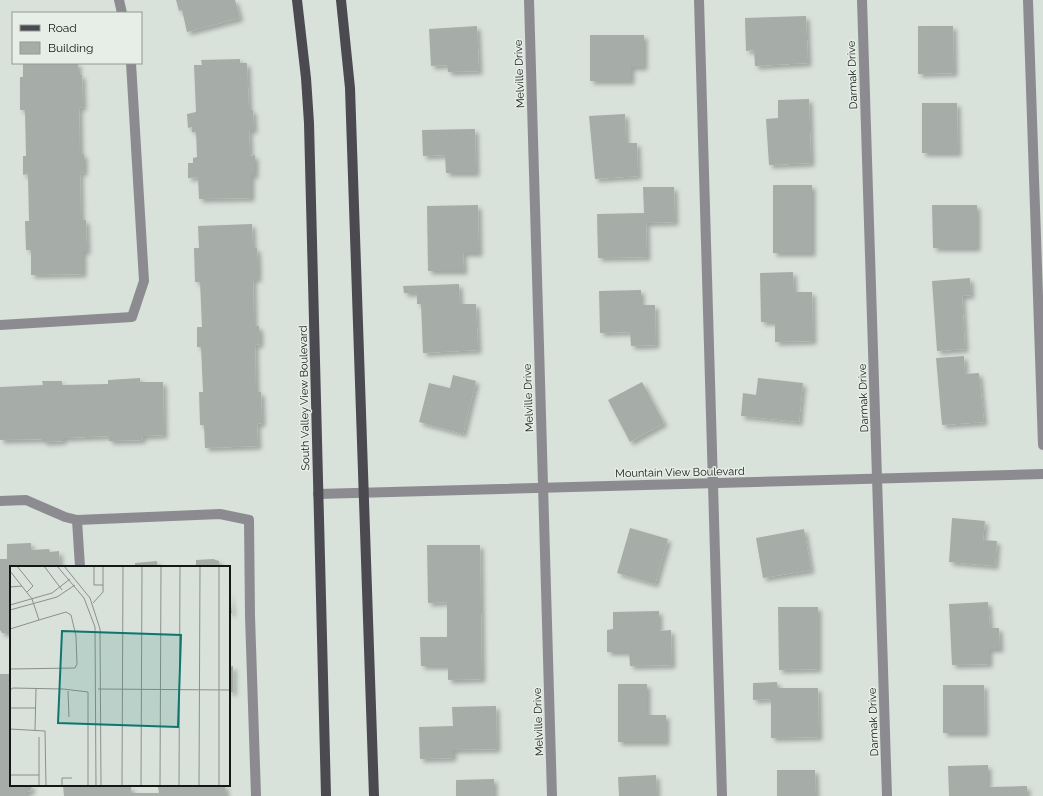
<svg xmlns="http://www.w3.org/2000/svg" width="1043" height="796" font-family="Raleway,sans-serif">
	<defs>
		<filter id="shadow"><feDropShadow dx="3.5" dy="3.5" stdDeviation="2" flood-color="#0004"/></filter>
	</defs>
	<rect width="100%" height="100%" fill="#d9e1db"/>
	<g fill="#a6ada8" filter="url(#shadow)">
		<polygon points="176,0 235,0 240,18 187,32 182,10 179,11"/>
		<polygon points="806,16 808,63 755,66 754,50 746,51 745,18"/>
		<polygon points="477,26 479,71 448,72 447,65 431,66 429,29"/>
		<polygon points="918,26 953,26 954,73 918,74"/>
		<polygon points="590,35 644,35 644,67 631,67 631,81 590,81"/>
		<polygon points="240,59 240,63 247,63 249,110 253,110 254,130 249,130 250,156 255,155 255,175 251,175 251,198 199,199 198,177 188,178 188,163 193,163 193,158 197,157 196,132 192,132 192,127 188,128 187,114 196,112 194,65 202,65 201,60"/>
		<polygon points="23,63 78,63 78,75 82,75 83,107 79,108 80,154 84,154 84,172 80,173 81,220 86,220 87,251 83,251 83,274 31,275 31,250 26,250 25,221 29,221 28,174 23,175 23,156 26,156 25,110 20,110 20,77 23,77"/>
		<polygon points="809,99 811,163 769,165 766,119 778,118 778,100"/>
		<polygon points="922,103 957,103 958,153 922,153"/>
		<polygon points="625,114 626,143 637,143 638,176 595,179 589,116"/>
		<polygon points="475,129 476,173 446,173 445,155 423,156 422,130"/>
		<rect x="773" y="185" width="39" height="68"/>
		<polygon points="643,187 674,187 675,222 646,223 647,257 598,258 597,214 644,213"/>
		<polygon points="478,205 479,253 463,253 464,271 428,271 427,206"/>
		<polygon points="932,205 977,205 977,248 933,248"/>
		<polygon points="252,224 253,248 257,248 258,264 258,279 253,279 254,326 259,326 260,335 260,344 255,345 256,392 261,392 262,423 257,424 258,446 205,448 204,425 200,425 199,392 203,392 201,347 197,347 197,327 202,327 200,282 195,282 194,248 199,248 198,226"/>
		<polygon points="793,272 794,292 812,292 813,341 775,342 775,322 761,322 760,273"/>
		<polygon points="970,278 971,295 962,296 965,349 937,351 932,281"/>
		<polygon points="459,284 460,304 476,304 478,350 423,353 421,304 417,304 417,293 404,293 403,286"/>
		<polygon points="641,290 641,305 655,305 656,345 631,346 630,332 600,333 599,291"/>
		<polygon points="964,356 965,374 979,373 984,422 942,425 936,358"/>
		<polygon points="453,375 476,381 463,434 419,422 429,383 450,388"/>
		<polygon points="140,378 140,382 163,382 164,435 143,436 142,440 109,441 109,436 63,438 63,441 43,442 43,439 0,440 0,387 43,385 42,381 62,381 62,385 108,384 108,380"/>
		<polygon points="758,378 803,383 799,422 741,416 743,393 756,395"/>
		<polygon points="642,382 664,423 630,442 608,400"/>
		<polygon points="952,518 985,521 983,540 997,541 995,566 949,562"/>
		<polygon points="630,528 668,539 655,584 617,573"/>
		<polygon points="804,529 811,570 763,578 756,538"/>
		<polygon points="31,543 31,550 49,549 50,552 59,551 60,567 11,567 10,649 9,633 2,633 0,630 0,559 7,559 7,544"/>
		<polygon points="427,545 480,545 482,679 448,680 448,666 421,666 420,637 447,637 447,602 428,603"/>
		<polygon points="213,559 219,561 220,567 196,567 196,560"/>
		<polygon points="157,561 157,567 135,567 135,563"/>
		<polygon points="229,589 232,613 229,613"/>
		<polygon points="988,602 990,628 999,628 1000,649 989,649 989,664 952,665 949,604"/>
		<polygon points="778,607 818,607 818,669 779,670"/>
		<polygon points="659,611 659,631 671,630 672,665 630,666 629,652 607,652 607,630 613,629 613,612"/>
		<polygon points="233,666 233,692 229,692 229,667"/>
		<polygon points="0,674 11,674 11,785 32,785 31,791 26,792 26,796 0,796"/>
		<polygon points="777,682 778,688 818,688 819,737 771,738 771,699 753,700 753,683"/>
		<polygon points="618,684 647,684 647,715 666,715 666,742 618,742"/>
		<polygon points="943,685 984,685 985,733 943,733"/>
		<polygon points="496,706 497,749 453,750 453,758 420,759 419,727 453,726 452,707"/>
		<polygon points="988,765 988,787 1027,786 1027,796 949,796 948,766"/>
		<polygon points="777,770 815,770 816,796 777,796"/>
		<polygon points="656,775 657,796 619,796 618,777"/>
		<polygon points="494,779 494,796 456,796 456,780"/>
		<polygon points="65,785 124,785 124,787 131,787 131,793 159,793 158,787 164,787 164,785 225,785 226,796 64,796 63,786"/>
	</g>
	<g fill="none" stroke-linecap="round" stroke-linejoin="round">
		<g stroke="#8c8c90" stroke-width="10">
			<polyline points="119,0 122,13"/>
			<polyline points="699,0 722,796"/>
			<polyline points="1028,0 1043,445"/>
			<polyline points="0,325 132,317 144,281 131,63"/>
			<polyline points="0,501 26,500 65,517 77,520 220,514 249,520 250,616 256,796"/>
			<polyline points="77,520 80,567"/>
		</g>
		<g stroke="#8c8c90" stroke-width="10">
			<polyline points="529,0 552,796"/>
			<polyline points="862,0 887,796"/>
			<polyline points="318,494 1043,474"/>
		</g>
		<g stroke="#4a4a50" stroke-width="10">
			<polyline points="297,0 306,78 309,123 326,796"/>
			<polyline points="341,0 350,88 374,796"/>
		</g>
	</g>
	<g text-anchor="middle" stroke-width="3" stroke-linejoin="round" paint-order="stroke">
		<g font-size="11" fill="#141715" stroke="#e7eee8">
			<text transform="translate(519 74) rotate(-92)" y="4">Melville Drive</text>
			<text transform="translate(852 75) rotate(-92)" y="4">Darmak Drive</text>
			<text transform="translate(304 398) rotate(-91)" y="4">South Valley View Boulevard</text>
			<text transform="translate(528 398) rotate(-92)" y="4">Melville Drive</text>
			<text transform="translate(863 398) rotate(-92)" y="4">Darmak Drive</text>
			<text transform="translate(680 472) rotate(-1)" y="4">Mountain View Boulevard</text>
			<text transform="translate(538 722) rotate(-92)" y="4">Melville Drive</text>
			<text transform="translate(873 722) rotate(-92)" y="4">Darmak Drive</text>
		</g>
	</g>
	<g transform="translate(10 566)">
		<rect width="220" height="220" fill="#d9e1db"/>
		<path fill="none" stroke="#8a908c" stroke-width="1" d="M7,0L23,20L17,26M34,0L52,24M47,0L74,32L85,61L86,220M54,0L80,32L90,63L91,220M84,0V19H93M0,5L22,33L29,54L56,46L61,49L66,70L67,98L65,102L0,103M0,21L12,20M83,37L93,26V0M0,39L42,27L60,13M0,44L47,31L65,19M0,63L29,54M88,123L220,124M0,124L3,122L53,123L78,126V220M58,125L59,151M0,142H26M0,163L35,165L36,220M25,164L26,123M0,209H29M29,220V171M52,220V212H62M112,220L113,0M131,220L132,0M150,220L151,0M169,220L170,0M189,220L190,0M209,220V0"/>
		<path fill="#0f766e" fill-opacity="0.15" stroke="#0f766e" stroke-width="2" d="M52,65L171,69L168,161L48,157Z"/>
		<rect width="220" height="220" fill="none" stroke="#141715" stroke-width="2"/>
	</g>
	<rect x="12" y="12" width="130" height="52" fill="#e7eee8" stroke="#939894"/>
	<rect x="20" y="25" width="20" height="6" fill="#4a4a50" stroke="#939894"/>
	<text x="48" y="32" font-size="12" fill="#141715">Road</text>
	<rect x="20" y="42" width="20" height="12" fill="#a6ada8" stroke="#939894"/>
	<text x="48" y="52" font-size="12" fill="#141715">Building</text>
</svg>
